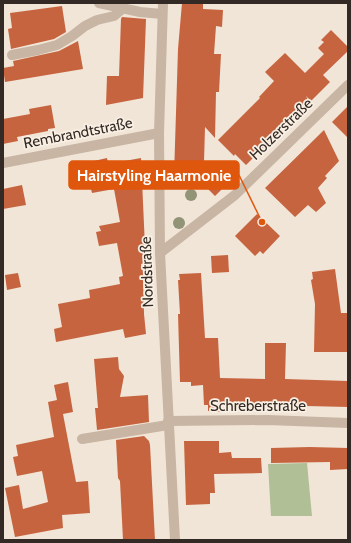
<svg xmlns="http://www.w3.org/2000/svg" width="351" height="543" font-family="Cabin,sans-serif">
	<rect width="100%" height="100%" fill="#f1e5d7"/>
	<polygon fill="#b1bf97" points="307,463 312,516 271,516 268,464"/>
	<g fill="#c6643f">
		<polygon points="182,3 203,3 203,9 223,10 222,27 216,26 214,54 221,54 219,92 216,92 215,138 205,127 204,162 227,184 215,196 198,179 187,180 180,177 174,176 178,49"/>
		<polygon points="62,6 66,32 54,39 11,49 8,29 12,28 10,13"/>
		<polygon points="122,17 146,19 143,98 106,105 107,76 119,76 121,19"/>
		<polygon points="331,30 348,47 348,51 323,75 330,82 311,101 306,96 309,102 246,165 235,154 234,156 218,140 260,98 259,97 274,81 265,72 285,53 305,73 324,54 318,48 324,42 321,40"/>
		<polygon points="78,41 83,69 5,82 3,68 14,66 13,61 59,51"/>
		<polygon points="51,105 55,128 48,129 48,131 17,137 18,141 3,144 3,119 30,114 29,109"/>
		<polygon points="348,106 348,138 332,122"/>
		<polygon points="324,130 339,161 325,176 327,178 318,188 326,203 316,212 308,205 295,217 265,188"/>
		<polygon points="107,158 108,164 141,158 145,247 143,248 146,263 141,264 143,272 144,314 146,334 125,338 123,329 56,342 54,329 62,327 58,304 90,298 89,290 120,284 119,277 123,276 117,243 99,246 96,232 101,231 99,226 120,222 114,189 92,193 90,185 82,187 79,173 96,170 94,161"/>
		<polygon points="22,185 26,205 3,209 3,189"/>
		<polygon points="257,214 280,236 263,254 260,251 255,256 235,236"/>
		<polygon points="228,255 229,272 212,273 211,256"/>
		<polygon points="335,269 341,313 348,313 348,352 314,352 315,304 311,280 313,279 312,272"/>
		<polygon points="18,273 21,287 7,290 5,275"/>
		<polygon points="201,273 205,338 218,338 220,378 265,379 265,343 286,343 285,379 348,381 348,407 222,404 222,412 208,411 208,405 204,405 203,385 191,386 191,382 180,382 178,314 180,314 178,280 180,280 179,274"/>
		<polygon points="118,357 119,369 124,376 120,397 148,395 149,422 97,430 95,408 98,408 94,359"/>
		<polygon points="68,382 73,412 63,414 76,482 88,481 90,513 62,515 63,528 15,537 5,488 19,485 23,509 48,502 42,471 17,476 13,457 18,456 16,445 54,437 48,402 57,400 54,385"/>
		<polygon points="144,436 149,441 150,445 155,540 123,540 120,481 118,478 116,440"/>
		<polygon points="184,441 219,441 219,453 231,452 232,458 261,458 262,473 214,474 215,493 210,493 210,504 186,505"/>
		<polygon points="310,447 348,448 348,469 330,470 330,462 271,463 271,448"/>
	</g>
	<g fill="none" stroke-linecap="round" stroke-linejoin="round">
		<g stroke="#c8b5a3" stroke-width="10">
			<polyline points="99,3 140,12 162,14"/>
			<polyline points="163,3 159,133 160,253 175,540"/>
			<polyline points="12,55 38,50 57,45 72,36 85,26 97,20 114,16 122,9"/>
			<polyline points="3,163 159,133"/>
			<polyline points="160,253 235,195 348,85"/>
			<polyline points="168,421 268,420 348,423"/>
			<polyline points="82,439 168,425"/>
		</g>
	</g>
	<g fill="#919477">
		<circle cx="191" cy="195" r="6"/>
		<circle cx="179" cy="223" r="6"/>
	</g>
	<g text-anchor="middle" stroke-width="3.5" stroke-linejoin="round" paint-order="stroke">
		<g font-size="15" fill="#332a25" stroke="#f9efe3">
			<text transform="translate(281 129) rotate(-44)" y="5">Holzerstraße</text>
			<text transform="translate(78 133) rotate(-11)" y="5">Rembrandtstraße</text>
			<text transform="translate(147 272) rotate(-92)" y="5">Nordstraße</text>
			<text x="258" y="411">Schreberstraße</text>
		</g>
	</g>
	<path fill="none" stroke="#df570d" stroke-width="1.5" d="M262 222L239 175"/>
	<circle fill="#df570d" stroke="#f9efe3" stroke-width="1.5" cx="262" cy="222" r="4"/>
	<rect fill="#df570d" stroke="#df570d" stroke-width="1.5" x="69" y="161" width="170" height="28" rx="4"/>
	<g font-size="16" text-anchor="middle" font-weight="bold" fill="#fff">
		<text x="154" y="181">Hairstyling Haarmonie</text>
	</g>
	<rect width="351" height="543" fill="none" stroke="#332a25" stroke-width="8"/>
</svg>
